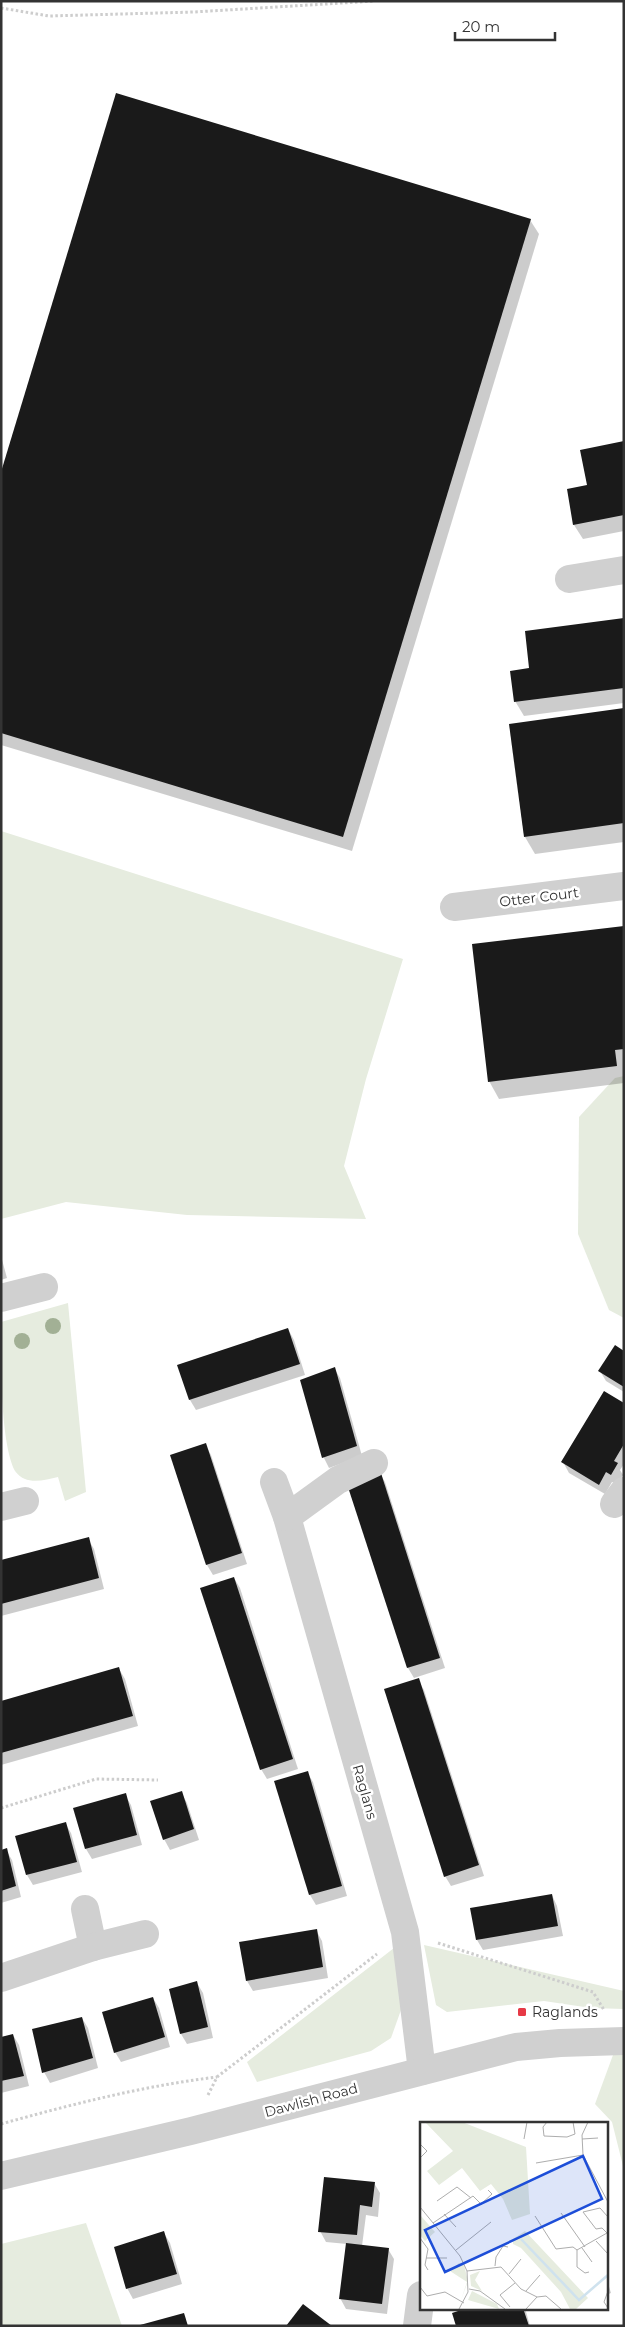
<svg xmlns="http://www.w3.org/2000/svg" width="625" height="2327" font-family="Montserrat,sans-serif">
	<rect width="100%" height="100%" fill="#fff"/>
	<g fill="#e6ecdf">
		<polygon points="1,831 403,959 366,1079 344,1166 366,1219 187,1215 66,1202 1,1219"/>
		<polygon points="624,1076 624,1318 609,1310 578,1234 579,1117 615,1078"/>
		<path d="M68,1303L86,1492L65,1501L58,1477C44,1480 26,1486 15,1471C0,1441 1,1359 1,1322Z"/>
		<polygon points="424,1945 624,1991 624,2009 591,2008 544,2001 447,2012 436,2005"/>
		<polygon points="394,1948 401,2010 391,2038 371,2051 257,2082 247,2062"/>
		<polygon points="613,2055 624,2055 624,2170 612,2122 595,2104"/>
		<polygon points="86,2223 122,2326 1,2326 1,2244"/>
	</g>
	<g fill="#0003">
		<polygon points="530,220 539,234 352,851 1,745 1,476"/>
		<polygon points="624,443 624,531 583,539 574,525 568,490 588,486"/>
		<polygon points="624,619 624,703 524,716 515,701 531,669"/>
		<polygon points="624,710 624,842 535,854 525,837"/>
		<polygon points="624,927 624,1083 499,1099 489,1081"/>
		<polygon points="1,1256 7,1278 1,1280"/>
		<polygon points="288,1329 294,1340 305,1375 196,1410 190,1400 179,1365"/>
		<polygon points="624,1352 624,1392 606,1381 600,1371"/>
		<polygon points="334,1368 340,1378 362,1456 329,1468 324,1458 302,1381"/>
		<polygon points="624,1404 624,1464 620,1470 623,1475 617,1484 612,1482 605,1494 569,1473 563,1462"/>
		<polygon points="205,1444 211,1455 247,1564 213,1575 207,1565"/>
		<polygon points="379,1472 385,1482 445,1668 414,1678 408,1668 348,1482"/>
		<polygon points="88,1539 94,1549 104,1589 1,1616 1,1562"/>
		<polygon points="234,1578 240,1588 298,1769 267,1779 261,1769"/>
		<polygon points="119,1669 125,1679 138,1726 1,1765 1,1702"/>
		<polygon points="418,1680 424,1690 484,1876 451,1886 445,1876"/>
		<polygon points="307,1772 313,1782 347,1896 316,1905 310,1895 276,1782"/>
		<polygon points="181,1792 187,1803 199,1840 170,1850 164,1839"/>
		<polygon points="125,1795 131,1805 142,1845 92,1859 86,1849"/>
		<polygon points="65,1823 71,1833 82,1872 33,1885 27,1875"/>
		<polygon points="6,1850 12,1860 21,1897 1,1903 1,1851"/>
		<polygon points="552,1895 557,1906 563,1936 483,1950 477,1940"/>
		<polygon points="316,1930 322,1941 328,1978 253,1991 247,1981"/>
		<polygon points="197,1983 203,1993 213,2038 187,2044 181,2034 170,1989"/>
		<polygon points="153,1998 159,2008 170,2047 121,2062 115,2052"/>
		<polygon points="82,2018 88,2028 98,2068 50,2083 44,2072"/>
		<polygon points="13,2035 19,2045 29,2086 1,2093 1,2038"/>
		<polygon points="374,2183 380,2193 378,2217 366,2215 362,2246 388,2249 394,2259 387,2314 346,2309 340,2298 347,2244 326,2242 320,2231"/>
		<polygon points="164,2233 170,2243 182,2284 133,2299 127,2288"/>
		<polygon points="606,2277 611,2293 606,2295"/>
		<polygon points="471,2308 525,2308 530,2326 458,2326"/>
	</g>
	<g fill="#1a1a1a">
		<polygon points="116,93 531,219 343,837 1,733 1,472"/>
		<polygon points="624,441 624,515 573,525 567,489 587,485 580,450"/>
		<polygon points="624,618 624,688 514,702 510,671 529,668 525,631"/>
		<polygon points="624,708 624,823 524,837 509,724"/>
		<polygon points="624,926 624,1049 615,1050 617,1066 488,1082 472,944"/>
		<polygon points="288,1328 300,1364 189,1400 177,1365"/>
		<polygon points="615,1345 624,1351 624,1387 598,1371"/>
		<polygon points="335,1367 357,1446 322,1458 300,1380"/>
		<polygon points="604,1391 624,1403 624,1444 614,1461 618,1463 611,1475 606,1472 599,1485 561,1462"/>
		<polygon points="206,1443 242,1553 206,1565 170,1455"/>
		<polygon points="380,1470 440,1658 407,1668 346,1481"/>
		<polygon points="89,1537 99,1578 1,1604 1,1560"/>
		<polygon points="234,1577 293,1759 260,1770 200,1588"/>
		<polygon points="119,1667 133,1716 1,1753 1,1701"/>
		<polygon points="419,1678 479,1865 444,1877 384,1689"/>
		<polygon points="308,1771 342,1886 309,1895 274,1781"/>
		<polygon points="182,1791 194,1829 163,1840 150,1801"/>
		<polygon points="126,1793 137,1835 85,1849 73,1808"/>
		<polygon points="66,1822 77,1862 26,1875 15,1836"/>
		<polygon points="7,1848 16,1886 1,1891 1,1850"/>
		<polygon points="552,1894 558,1926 476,1940 470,1908"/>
		<polygon points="317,1929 323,1967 246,1981 239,1942"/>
		<polygon points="197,1981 208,2027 180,2034 169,1989"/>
		<polygon points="153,1997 165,2037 114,2053 102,2012"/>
		<polygon points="82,2017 93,2058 42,2073 32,2029"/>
		<polygon points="13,2034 24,2076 1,2081 1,2037"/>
		<polygon points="324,2177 375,2182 372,2207 360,2205 357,2235 318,2232"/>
		<polygon points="164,2231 177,2274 126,2289 114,2247"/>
		<polygon points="346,2243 389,2248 382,2304 339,2299"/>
		<polygon points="303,2304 332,2326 286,2326"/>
		<polygon points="467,2308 523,2308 529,2326 456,2326 452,2313"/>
		<polygon points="184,2313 188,2326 140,2326 140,2325"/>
	</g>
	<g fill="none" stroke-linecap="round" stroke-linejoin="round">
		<g stroke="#cdcdcd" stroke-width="3" stroke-dasharray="2.5 2.5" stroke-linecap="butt">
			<polyline points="1,8 49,16 194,12 375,1"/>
			<polyline points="1,1808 96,1779 158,1780"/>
			<polyline points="438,1943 593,1992 604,2010"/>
			<polyline points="208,2095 217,2077 377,1954"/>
			<path d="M1,2124C73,2104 143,2086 217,2077"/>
		</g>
		<g stroke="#d0d0d0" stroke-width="28">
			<polyline points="569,579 624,570"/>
			<polyline points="454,907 624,886"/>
			<polyline points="1,1298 44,1287"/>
			<polyline points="274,1482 287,1517 405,1932 422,2071"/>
			<polyline points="614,1504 624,1491"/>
			<polyline points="1,1507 25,1501"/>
			<polyline points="287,1517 338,1480 374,1463"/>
			<polyline points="85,1909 93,1947"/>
			<polyline points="1,1978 93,1947 145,1934"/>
			<polyline points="1,2176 191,2131 516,2047 560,2043 624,2041"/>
			<polyline points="417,2326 421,2295"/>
		</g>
	</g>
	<g fill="#a2b095">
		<circle cx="53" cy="1326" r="8"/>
		<circle cx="22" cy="1341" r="8"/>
	</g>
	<rect fill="#e63946" stroke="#fff" stroke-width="2" x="517" y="2007" width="10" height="10" rx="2.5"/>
	<g text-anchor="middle" stroke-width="5" stroke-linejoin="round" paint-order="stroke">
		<g font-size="14" fill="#333" stroke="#fff">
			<text transform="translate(539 897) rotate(-7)" y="5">Otter Court</text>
			<text transform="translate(365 1792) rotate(74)" y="5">Raglans</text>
			<text transform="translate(311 2100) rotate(-15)" y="5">Dawlish Road</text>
		</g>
		<g font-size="14" fill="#333" stroke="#fff" text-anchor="start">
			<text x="532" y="2017">Raglands</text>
		</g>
	</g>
	<g transform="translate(420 2122)">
		<rect width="188" height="188" fill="#fff"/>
		<path d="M5,0H42L106,25L110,92L92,98L83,77L71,62L60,69L42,46L19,63L7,49L33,29ZM1,94L15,110L5,119L0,113ZM105,109L168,176L156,187H150L141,170L101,126L93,122V117ZM39,141L44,143L48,159L41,178L47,160L30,149ZM60,149L55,158L62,169L51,164L50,153ZM52,169L77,182L79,187L48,178Z" fill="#e6ecdf"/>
		<path fill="none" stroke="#cfe2ee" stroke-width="2.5" d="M101,117L159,178L188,153"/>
		<path fill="none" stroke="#adadad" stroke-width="1" d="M127,0L123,5L124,14L147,15L155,12L153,0M168,0L162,13L163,33L188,80M104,17L107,0M162,17L178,16M0,22L7,29L0,36M116,41L163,33M17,79L37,65L51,76M61,82L72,72L68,68M0,85L40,134L47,149L48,170L39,187M141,91L165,125M24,92L36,105M115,94L136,127L153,125L157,128M13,101L53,74L62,83M187,111L182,106L176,107L163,90L180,86L188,95M0,116L8,127L5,143L8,148M176,119L188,132M162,126L172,140M36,128L71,100M157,128L187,111M157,128V145L165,151L169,150M6,136H27M75,144L76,135L83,124L88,125M47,149L81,145L101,167L117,175L126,174L141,187M89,152L101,137M0,165L7,174L25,170L44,181M49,167L60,169L85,187M106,169L120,153M188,169L184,180L188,186M90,185L80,173L95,161M106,187L117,175"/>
		<path fill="#1d4ed8" fill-opacity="0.15" stroke="#1d4ed8" stroke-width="2.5" d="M163,34L182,77L25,150L5,108Z"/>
		<rect width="188" height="188" fill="none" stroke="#333" stroke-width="2.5"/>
	</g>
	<rect width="625" height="2327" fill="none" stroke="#333333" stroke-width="5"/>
	<path d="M455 32v8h100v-8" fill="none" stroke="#333333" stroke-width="2.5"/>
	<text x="462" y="32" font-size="15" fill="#333333" stroke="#ffffff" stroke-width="4" paint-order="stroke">20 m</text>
</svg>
